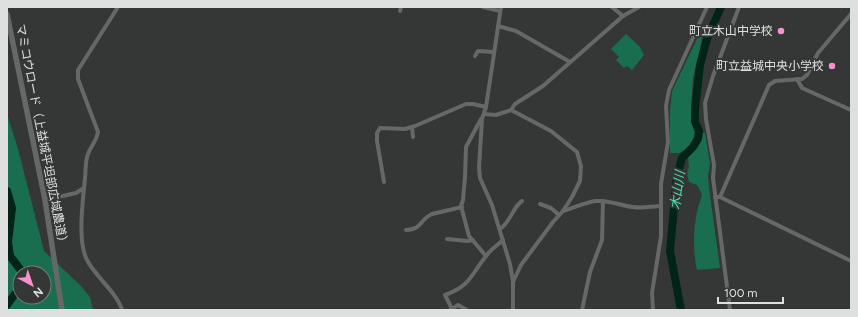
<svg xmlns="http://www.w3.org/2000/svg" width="858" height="317" font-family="Figtree,'Noto Sans JP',sans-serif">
	<rect width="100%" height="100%" fill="#343736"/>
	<g fill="#1a6e50" fill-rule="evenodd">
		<polygon points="626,34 640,47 644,55 632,70 627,66 624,68 616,60 619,57 611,49"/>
		<polygon points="702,36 700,50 693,78 691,107 695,135 688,148 679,153 670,153 670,110 672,91 697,39"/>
		<path d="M7,114L18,149L44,251L80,285L90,297L93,310H7ZM20,273H44V297H20Z"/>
		<path d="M702,133H705L710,164L708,176L709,188L720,268L697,270C693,252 693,231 697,212C698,206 701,200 702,194L697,185L689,182L687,173L689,167L688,158L691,151L697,145Z"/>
	</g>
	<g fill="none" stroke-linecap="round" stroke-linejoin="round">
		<g stroke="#012417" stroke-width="8">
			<polyline points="7,191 12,208 8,242 10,256 23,273"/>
			<polyline points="7,305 20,287"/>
			<polyline points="681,310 670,251 677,176 682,158 693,147 698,139 699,131 695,122 695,109 700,65 707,39 721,7"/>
		</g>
		<g stroke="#656867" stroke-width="4">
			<path d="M118,7L78,70V79L98,132C97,140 91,146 88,154C85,161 86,170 85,178C83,200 77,241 87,260C95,276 118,294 122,310"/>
			<polyline points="483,7 500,11"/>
			<polyline points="501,7 486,107 482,119 479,168 480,178 492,205 510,264 513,282 513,310"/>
			<polyline points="612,7 623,16 639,7"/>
			<polyline points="400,11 401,7"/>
			<polyline points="498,26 516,31 570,62"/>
			<polyline points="475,56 478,51 494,52"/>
			<polyline points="797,79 802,88 851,110"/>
			<polyline points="511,110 551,131 577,152 581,166 580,181 572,197 563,211 553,222 521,265 513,282"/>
			<polyline points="484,114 496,115 511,110 515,104 543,86 623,16"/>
			<polyline points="481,119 466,147 465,177 463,200 461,206 469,236 486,256"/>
			<polyline points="412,127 413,137"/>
			<polyline points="384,182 377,141 377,133 380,128 405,129 415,126 466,104 473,104 486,107"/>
			<polyline points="715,197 720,197 769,85 775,81 802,79 807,75 818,53 851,14"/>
			<polyline points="720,197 851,261"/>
			<polyline points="45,200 76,193 84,188"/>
			<polyline points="540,204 551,208 559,215"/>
			<path d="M563,211C574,208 586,202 596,201C608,200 616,204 627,206C638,209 649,207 661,206"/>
			<path d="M500,229C511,222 512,208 522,201"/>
			<path d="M406,230C422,230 420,219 432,214L462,207"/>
			<polyline points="447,239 467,241 473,240"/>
			<path d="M452,309L445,295C471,286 471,274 487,255C491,249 498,245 503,240"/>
			<polyline points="450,310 458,305 467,310"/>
			<polyline points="582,310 590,272 602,240 603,201"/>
			<polyline points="653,310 652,293 661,236 661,184 668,142 666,106 669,90 707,7"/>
			<polyline points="730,310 713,178 714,165 706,119 705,103 713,76 739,7"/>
		</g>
		<polyline stroke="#656867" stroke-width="5.5" points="7,14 45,200 62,310"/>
	</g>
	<g fill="#f690cf" stroke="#343736" stroke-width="1.5">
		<circle cx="781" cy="31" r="4"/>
		<circle cx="832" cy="66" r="4"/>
	</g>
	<g text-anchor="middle" stroke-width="4" stroke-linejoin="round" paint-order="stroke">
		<g font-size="12" fill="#dee0df" stroke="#343736" text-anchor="end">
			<text x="773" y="35">町立木山中学校</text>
			<text x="824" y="70">町立益城中央小学校</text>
		</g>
		<g font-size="12" fill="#dee0df" stroke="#343736">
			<text transform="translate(42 136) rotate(79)" y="4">マミコウロード（上益城平坦部広域農道）</text>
		</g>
		<g font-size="13" font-style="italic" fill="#4ee2ac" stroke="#343736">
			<text transform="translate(677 190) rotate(-82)" y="5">木山川</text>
		</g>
	</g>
	<rect width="858" height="317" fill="none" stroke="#dee0df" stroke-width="16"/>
	<g transform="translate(32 285) rotate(140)"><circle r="19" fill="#343736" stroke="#787b7a"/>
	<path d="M0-3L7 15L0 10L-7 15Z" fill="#f690cf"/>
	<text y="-6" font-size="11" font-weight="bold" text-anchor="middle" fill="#dee0df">N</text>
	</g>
	<path d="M718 297v6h65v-6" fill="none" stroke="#dee0df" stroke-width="2"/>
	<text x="724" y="297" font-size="12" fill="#dee0df" stroke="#343736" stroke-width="3" paint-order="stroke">100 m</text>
</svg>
